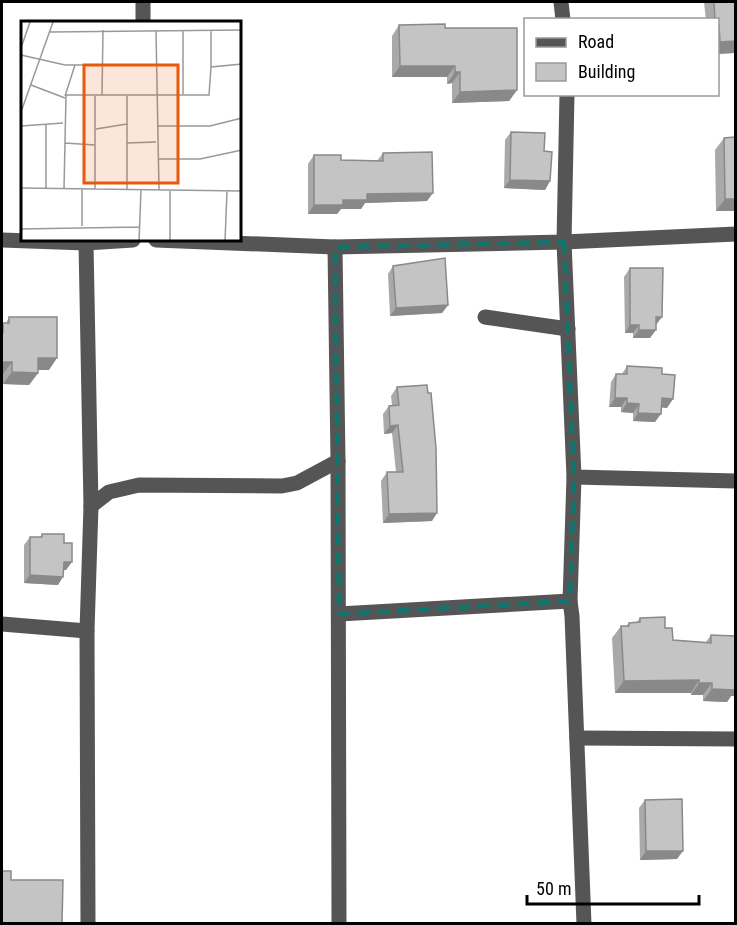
<svg xmlns="http://www.w3.org/2000/svg" width="737" height="925" font-family="'Roboto Condensed',sans-serif">
	<rect width="100%" height="100%" fill="#fff"/>
	<g fill="none" stroke-linecap="round" stroke-linejoin="round">
		<g stroke="#555" stroke-width="15">
			<polyline points="561,2 563,20"/>
			<polyline points="143,22 143,2"/>
			<polyline points="567,94 564,242 574,477 570,601 572,616 584,924"/>
			<polyline points="2,240 86,243 133,240"/>
			<polyline points="156,240 335,247 564,242 736,234"/>
			<polyline points="86,243 91,506 87,631 88,924"/>
			<polyline points="335,247 338,461 339,924"/>
			<polyline points="485,317 568,329"/>
			<polyline points="574,477 736,481"/>
			<polyline points="91,506 109,492 139,485 282,486 297,483 338,461"/>
			<polyline points="339,614 570,601"/>
			<polyline points="2,624 87,631"/>
			<polyline points="577,738 736,739"/>
		</g>
	</g>
	<g fill="#a9a9a9">
		<polygon points="704,2 735,2 734,53 717,54 717,20 706,20"/>
		<polygon points="399,25 445,28 517,90 509,101 452,103 452,83 447,84 447,77 392,77 392,36"/>
		<polygon points="511,132 544,151 550,181 545,190 504,188 505,140"/>
		<polygon points="724,138 735,211 716,211 715,150"/>
		<polygon points="383,153 427,201 365,203 361,209 341,209 337,214 308,214 308,164 314,155 341,160 377,161"/>
		<polygon points="393,266 448,305 442,313 390,316 388,274"/>
		<polygon points="630,268 656,325 650,338 633,338 633,333 625,333 624,277"/>
		<polygon points="9,317 49,370 38,370 38,373 29,385 3,384 3,374 2,374 2,325 3,323 6,323"/>
		<polygon points="627,366 662,374 667,408 662,407 655,422 633,421 633,413 621,412 621,407 609,407 611,382 616,374 622,374"/>
		<polygon points="397,387 432,521 383,523 381,481 387,472 396,472 392,433 384,434 383,414 389,406 392,405 391,396"/>
		<polygon points="42,534 66,570 64,570 58,585 24,583 24,545 30,537 40,537"/>
		<polygon points="640,618 665,628 673,640 706,642 711,635 731,696 727,702 703,701 703,695 691,695 691,693 615,693 612,638 621,626 626,626 629,623 637,622"/>
		<polygon points="645,800 677,859 640,860 639,808"/>
	</g>
	<g fill="#898989">
		<polygon points="735,41 735,51 734,53 717,54 717,46 720,42"/>
		<polygon points="400,66 455,66 447,77 392,77"/>
		<polygon points="455,72 460,72 452,83 447,84"/>
		<polygon points="517,90 509,101 452,103 460,92"/>
		<polygon points="510,180 550,181 545,190 504,188"/>
		<polygon points="433,193 427,201 365,203 361,209 341,209 337,214 308,214 314,205 343,200 367,194"/>
		<polygon points="725,199 735,199 735,211 716,211"/>
		<polygon points="448,305 442,313 390,316 396,308"/>
		<polygon points="656,317 662,317 656,325"/>
		<polygon points="630,325 639,325 633,333 625,333"/>
		<polygon points="639,330 656,330 650,338 633,338"/>
		<polygon points="38,358 57,358 49,370 29,370"/>
		<polygon points="2,362 12,362 3,374 2,374"/>
		<polygon points="12,372 38,373 29,385 3,384"/>
		<polygon points="615,398 627,398 621,407 609,407"/>
		<polygon points="662,398 673,399 667,408 656,407"/>
		<polygon points="627,403 639,404 633,413 621,412"/>
		<polygon points="638,413 661,414 655,422 633,421"/>
		<polygon points="398,425 392,433 384,434 390,426"/>
		<polygon points="437,513 432,521 383,523 389,514"/>
		<polygon points="64,562 72,562 66,570 58,570"/>
		<polygon points="30,575 63,577 58,585 24,583"/>
		<polygon points="699,680 691,693 615,693 624,681"/>
		<polygon points="699,683 712,683 703,695 691,695"/>
		<polygon points="735,684 735,696 731,696 727,702 703,701 712,689"/>
		<polygon points="646,851 683,851 677,859 640,860"/>
	</g>
	<g fill="#c4c4c4" stroke="#898989" stroke-width="1.5">
		<polygon points="714,2 735,2 735,41 720,42 719,25 717,25 717,20 715,20"/>
		<polygon points="445,24 445,28 517,28 517,90 460,92 460,72 455,72 455,66 400,66 399,25"/>
		<polygon points="511,132 545,133 544,151 552,152 550,181 510,180"/>
		<polygon points="735,137 735,199 725,199 724,138"/>
		<polygon points="432,152 433,193 367,194 367,200 343,200 343,205 314,205 314,155 341,155 341,160 383,161 383,153"/>
		<polygon points="445,258 448,305 396,308 393,266"/>
		<polygon points="630,268 663,268 662,317 656,317 656,330 639,330 639,325 630,325"/>
		<polygon points="9,317 57,317 57,358 38,358 38,373 12,372 12,362 2,362 2,333 3,333 3,323 9,323"/>
		<polygon points="627,366 662,368 662,374 675,375 673,399 662,398 661,414 638,413 639,404 627,403 627,398 615,398 616,374 627,374"/>
		<polygon points="427,385 428,393 431,393 436,448 437,513 389,514 387,472 403,472 398,425 390,426 389,406 399,405 397,387"/>
		<polygon points="42,534 64,534 64,543 72,543 72,562 64,562 63,577 30,575 30,537 42,537"/>
		<polygon points="665,617 665,628 672,628 673,640 711,643 711,635 735,636 735,690 712,689 712,683 699,683 699,680 624,681 621,626 629,626 629,623 640,622 640,618"/>
		<polygon points="682,799 683,851 646,851 645,800"/>
		<polygon points="2,871 11,871 11,880 63,880 62,924 2,924"/>
	</g>
	<path fill="none" stroke="#0f766e" stroke-width="4.5" stroke-dasharray="12 8" stroke-linejoin="round" d="M564,242L574,477L570,601L339,614L335,247Z"/>
	<g transform="translate(21 21)">
		<rect width="220" height="220" fill="#fff"/>
		<path fill="none" stroke="#999" stroke-width="1.5" d="M135,10L138,169M162,10V73M29,11L221,9M0,27L9,1M0,34L44,44H135M190,46V9M10,64L44,77M81,74L82,9M44,75L54,44M74,75V168M106,75V168M0,91L32,1M0,105L42,102M136,105H189L221,97M75,108L106,103M44,122L74,124M106,122L135,121M137,138H179L221,129M0,167L221,170M25,168V104M43,168L45,74H188L190,46L221,43M61,205V168M0,208L118,206M118,220L120,169M149,220V169M204,220L206,170"/>
		<path fill="#e8590c" fill-opacity="0.15" stroke="#e8590c" stroke-width="3" d="M63,44H157V162H63Z"/>
		<rect width="220" height="220" fill="none" stroke="#000" stroke-width="3"/>
	</g>
	<rect width="737" height="925" fill="none" stroke="#000000" stroke-width="6"/>
	<rect x="524" y="18" width="195" height="78" fill="#ffffff" stroke="#999999" stroke-width="1.5"/>
	<rect x="536" y="38" width="30" height="9" fill="#555555" stroke="#999999" stroke-width="1.5"/>
	<text x="578" y="48" font-size="18" fill="#000000">Road</text>
	<rect x="536" y="63" width="30" height="18" fill="#c4c4c4" stroke="#999999" stroke-width="1.5"/>
	<text x="578" y="78" font-size="18" fill="#000000">Building</text>
	<path d="M527 895v9h172v-9" fill="none" stroke="#000000" stroke-width="3"/>
	<text x="536" y="895" font-size="18" fill="#000000" stroke="#ffffff" stroke-width="4.5" paint-order="stroke">50 m</text>
</svg>
